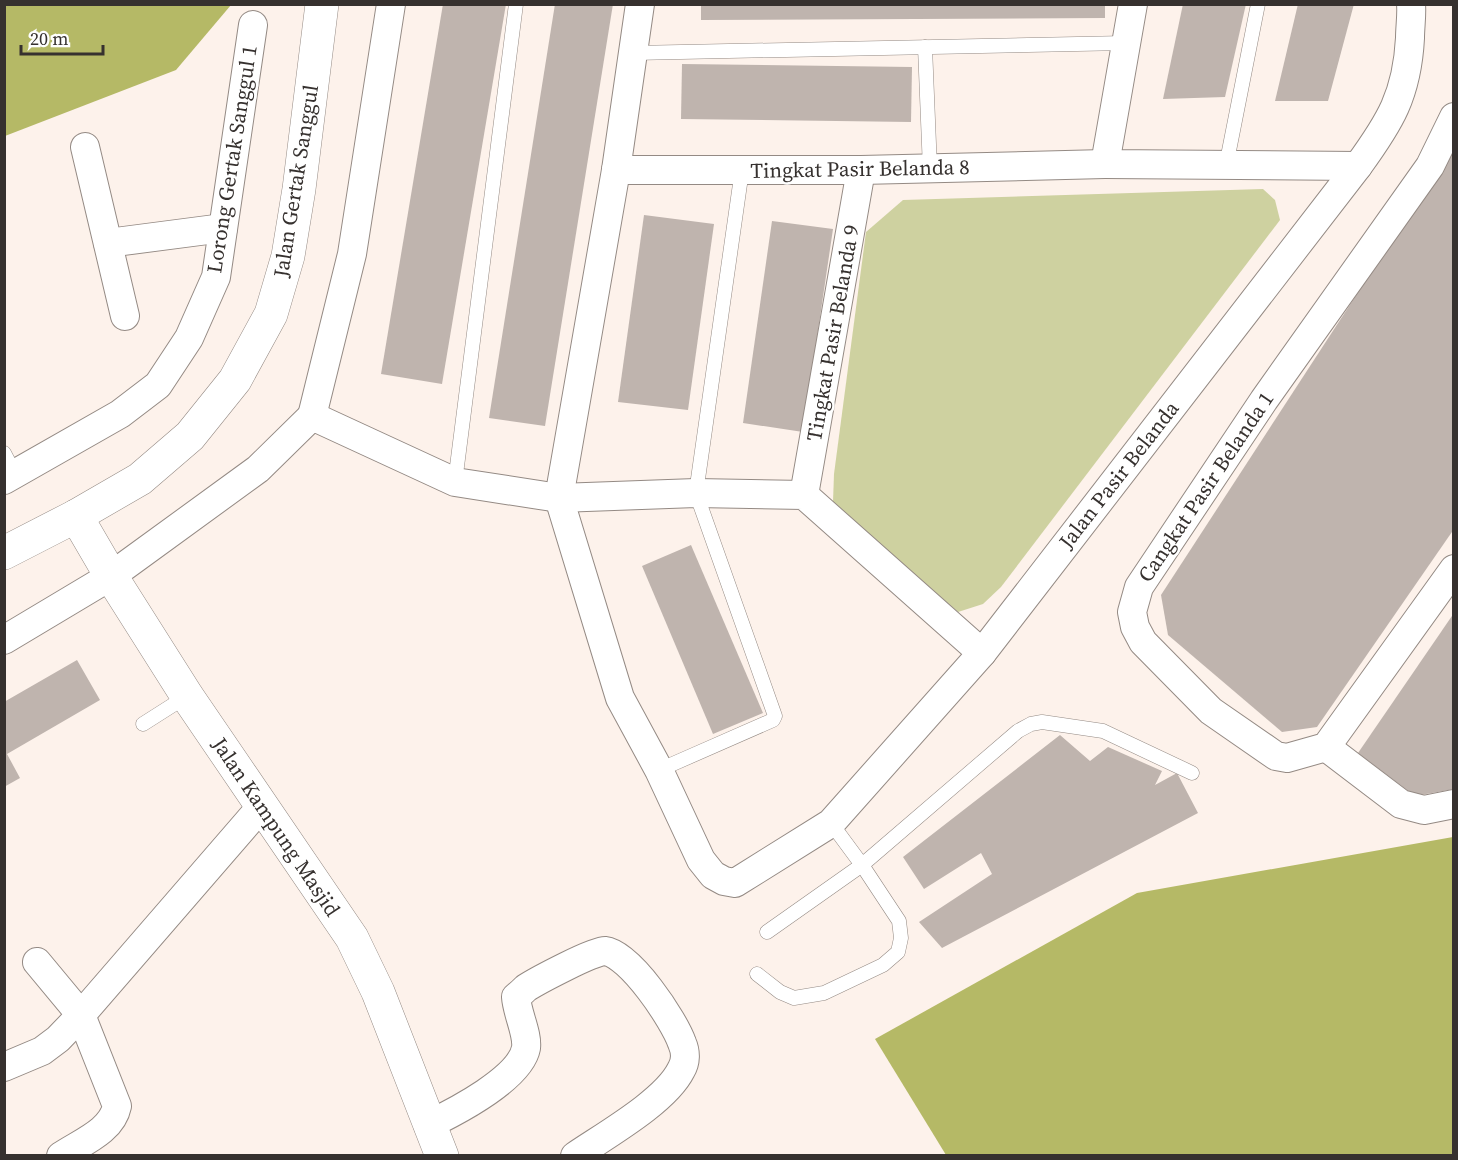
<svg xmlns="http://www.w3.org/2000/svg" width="1458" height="1160" font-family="'Source Serif 4',serif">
	<rect width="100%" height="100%" fill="#fdf2eb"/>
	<polygon fill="#ced1a0" points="1263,189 1275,200 1280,220 1001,587 983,604 958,612 855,524 833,502 834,474 866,232 903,200"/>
	<g fill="#b5b966">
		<polygon points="5,4 231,4 231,5 176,70 5,136"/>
		<polygon points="1453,837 1453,1155 946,1155 875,1039 1137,893"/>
	</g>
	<g fill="#bfb4ae">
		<polygon points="443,4 506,4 442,384 381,374"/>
		<polygon points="555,4 613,4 545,426 489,418"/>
		<polygon points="701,4 1105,4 1105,18 701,20"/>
		<polygon points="1183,4 1246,4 1225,97 1163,99"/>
		<polygon points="1298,4 1354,4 1328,101 1275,101"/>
		<polygon points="682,64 912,67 911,122 681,119"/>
		<polygon points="1454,145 1454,529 1317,727 1282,732 1168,635 1161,595"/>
		<polygon points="644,215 714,224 688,410 618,402"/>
		<polygon points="772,221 833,229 803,432 743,423"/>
		<polygon points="691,545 763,713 713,734 642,566"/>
		<polygon points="1454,613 1454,789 1415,796 1358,753"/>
		<polygon points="77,660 100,700 7,754 20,778 4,787 4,702"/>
		<polygon points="1060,735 1090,761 1108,747 1162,771 1155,785 1177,773 1198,813 942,948 919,922 992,874 981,853 924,889 903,857"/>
	</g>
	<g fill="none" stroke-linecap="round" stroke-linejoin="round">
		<defs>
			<g id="lane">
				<polyline points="925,47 930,169"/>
				<polyline points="633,53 1126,43"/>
				<polyline points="1226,166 1258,4"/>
				<polyline points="4,453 15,474"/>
				<polyline points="455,482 516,4"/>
				<polyline points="143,724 187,696"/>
				<polyline points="659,770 773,720 775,716 696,493 742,170"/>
				<polyline points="767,932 862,865 1018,731 1031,724 1042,722 1103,731 1192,773"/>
				<polyline points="757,974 780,992 794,998 824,993 883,965 898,952 901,938 899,921 862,865 831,823"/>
			</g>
			<g id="street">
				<path d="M640,4L616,170L559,498L620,698L659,770L701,860L713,875L724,881L735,883L831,823L982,653L1358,166C1390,122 1407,95 1410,38C1410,27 1412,15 1411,4"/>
				<polyline points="1133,4 1105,164 1358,166"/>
				<polyline points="1454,117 1430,166 1264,400 1139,587 1132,612 1135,627 1143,642 1211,711 1276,756 1287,758 1326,747 1454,569"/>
				<polyline points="85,147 125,316"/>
				<polyline points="616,170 861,170 1105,164"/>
				<polyline points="108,243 223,228"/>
				<polyline points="312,416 352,254 391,4"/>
				<polyline points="4,480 120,414 158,385 189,338 216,277 253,25"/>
				<polyline points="804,495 861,170"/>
				<polyline points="4,640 111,576 258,469 312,416 455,482 559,498 696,493 804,495 982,653"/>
				<polyline points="1326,747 1401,804 1424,810 1454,804"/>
				<path d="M37,962L81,1015L117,1106C112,1131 82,1142 61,1156"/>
				<polyline points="4,1067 42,1051 58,1039 81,1015 261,807"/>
				<path d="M428,1125C455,1112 520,1079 526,1048C528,1034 517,1013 516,997C520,994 523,991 526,988C537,981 595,950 605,951C630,954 674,1020 682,1043C686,1052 686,1062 681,1070C665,1102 604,1136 575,1156"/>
			</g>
			<g id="secondary">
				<polyline points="76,516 111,576 187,696 352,938 378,992 442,1156"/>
				<polyline points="4,553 76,516 140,479 190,436 235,380 271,314 288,256 299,189 322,4"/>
			</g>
		</defs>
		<use href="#lane" stroke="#948a84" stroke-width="15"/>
		<use href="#street" stroke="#948a84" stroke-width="30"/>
		<use href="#secondary" stroke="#948a84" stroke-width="34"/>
		<use href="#lane" stroke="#fff" stroke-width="14"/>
		<use href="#street" stroke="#fff" stroke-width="28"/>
		<use href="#secondary" stroke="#fff" stroke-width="33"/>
	</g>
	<g text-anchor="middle" stroke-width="5" stroke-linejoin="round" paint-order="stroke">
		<g font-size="21" fill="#36312f" stroke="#fff">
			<text transform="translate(232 159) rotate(-81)" y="7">Lorong Gertak Sanggul 1</text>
			<text transform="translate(860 169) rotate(-1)" y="7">Tingkat Pasir Belanda 8</text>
			<text transform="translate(296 181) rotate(-81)" y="7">Jalan Gertak Sanggul</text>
			<text transform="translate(833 333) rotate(-80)" y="7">Tingkat Pasir Belanda 9</text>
			<text transform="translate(1119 475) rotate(-52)" y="7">Jalan Pasir Belanda</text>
			<text transform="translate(1206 487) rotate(-56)" y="7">Cangkat Pasir Belanda 1</text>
			<text transform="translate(276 827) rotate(56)" y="7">Jalan Kampung Masjid</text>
		</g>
	</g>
	<rect width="1458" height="1160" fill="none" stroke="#36312f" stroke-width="12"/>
	<path d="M21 45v9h82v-9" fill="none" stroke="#36312f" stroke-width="3"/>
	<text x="30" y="45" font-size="18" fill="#36312f" stroke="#ffffff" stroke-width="4.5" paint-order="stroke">20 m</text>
</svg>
